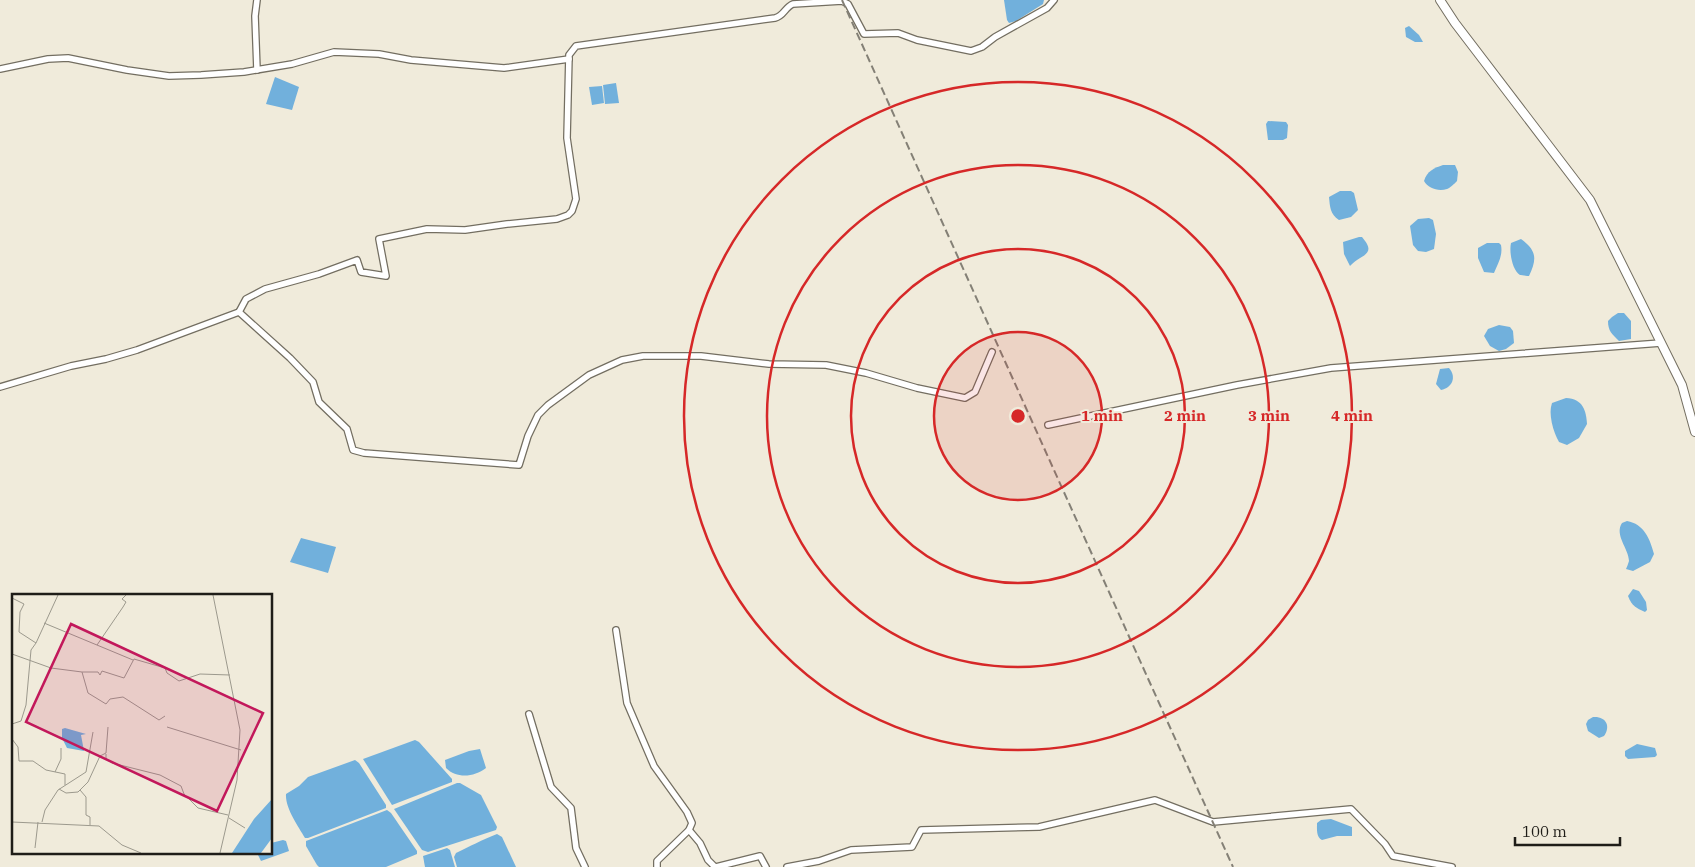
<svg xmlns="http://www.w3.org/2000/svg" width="1695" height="867" font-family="'IBM Plex Serif',serif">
	<rect width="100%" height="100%" fill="#f0ebdb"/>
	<g fill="#71b0dc">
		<polygon points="1004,0 1044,0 1043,4 1016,21 1009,23 1007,20"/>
		<polygon points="1409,26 1419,35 1423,42 1415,42 1406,37 1405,28"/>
		<polygon points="275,77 299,87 292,110 266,104"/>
		<polygon points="616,83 619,103 605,104 603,85"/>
		<polygon points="602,86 604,103 592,105 589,87"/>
		<polygon points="1268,121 1286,122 1288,125 1287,138 1283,140 1268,140 1266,124"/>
		<path d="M1443,165H1455L1458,172L1457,181C1454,184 1450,188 1447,189C1438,192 1428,188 1424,181C1427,171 1434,168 1443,165Z"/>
		<path d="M1340,191H1351L1354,193L1358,210L1351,217L1339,220C1330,214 1330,207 1329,197Z"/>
		<polygon points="1429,218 1433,220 1436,234 1434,249 1426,252 1418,251 1413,245 1410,226 1418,219"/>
		<path d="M1359,237H1362C1373,250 1369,253 1357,260C1354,262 1352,264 1350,266L1344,254L1343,242Z"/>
		<path d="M1521,239C1537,251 1537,259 1529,276C1528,276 1521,275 1520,275C1512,270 1509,251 1511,243Z"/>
		<path d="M1487,243H1499L1501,245C1503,256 1498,263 1494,273L1484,272L1478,258V248Z"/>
		<path d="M1618,313H1624L1631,321V339L1619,341C1612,334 1608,331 1608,321L1612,317Z"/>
		<polygon points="1499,325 1510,327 1513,331 1514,343 1506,349 1499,351 1490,346 1484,336 1488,329"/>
		<path d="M1449,368C1457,377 1452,388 1441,390L1436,384L1440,369Z"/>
		<path d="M1566,398C1583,399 1586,410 1587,424L1579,438L1567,445L1559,442C1553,432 1548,413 1552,403Z"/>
		<path d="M1627,521C1644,524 1650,539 1654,554L1650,562L1633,571L1626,569C1627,567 1628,564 1629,561C1629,549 1614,535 1622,523Z"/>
		<polygon points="301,538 336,547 328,573 290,562"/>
		<path d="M1633,589L1639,591L1646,602L1647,610L1645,612C1636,608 1632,606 1628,596Z"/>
		<path d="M1593,717C1606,716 1611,726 1604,736L1599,738L1588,731L1586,724L1588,720Z"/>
		<polygon points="415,740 419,742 452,779 452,782 392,805 363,759"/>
		<polygon points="1637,744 1655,748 1657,755 1655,757 1628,759 1625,756 1625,751"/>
		<path d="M480,749L486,768C474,777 457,779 446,768L445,760L469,751Z"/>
		<path d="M355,760L359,763L386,805V808L308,838H305C298,826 285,808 286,794L299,786L308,777Z"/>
		<polygon points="457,783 460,783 481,795 497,827 496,830 428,852 422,850 394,809"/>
		<polygon points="387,810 391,813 417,851 417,854 386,867 319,867 317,865 306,846 306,841"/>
		<path d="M1331,819L1352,827V836H1337L1322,840C1316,837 1317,829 1317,823L1321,820Z"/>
		<path d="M497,834L502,837L516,867H457L454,857L456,853C470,846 482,840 497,834Z"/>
		<polygon points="283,840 286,841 289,851 261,861 257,853 271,853 271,843"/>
		<polygon points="447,848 450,850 455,867 425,867 423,856"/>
	</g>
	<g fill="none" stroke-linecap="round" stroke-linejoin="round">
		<defs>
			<g id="street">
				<polyline points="0,69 48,59 68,58 127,70 169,76 201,75 244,72 292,64 334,52 379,54 411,60 504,68 569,59"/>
				<polyline points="257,70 255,16 257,0"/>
				<path d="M239,312L246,299L265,289L319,274L357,260L361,272L386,276L379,239L427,229L465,230L507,224L557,219L568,215L572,211L576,199L567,138L569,55L576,46L775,18C784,16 785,7 793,4L842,1L848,4L864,34L898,33L917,40L971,51L982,47L995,37L1047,8L1054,0"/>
				<polyline points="0,387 71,366 106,359 137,350 239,312 290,358 313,382 319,402 347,429 353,450 364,453 519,465 528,436 538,415 548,405 589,375 622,360 643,356 701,356 769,364 826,365 866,373 917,388 965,398 975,392 992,352"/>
				<polyline points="1048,425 1237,385 1331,368 1661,343"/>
				<polyline points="616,630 627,703 654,766 687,812 692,823 689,830 657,861 657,867"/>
				<polyline points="529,714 551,787 571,808 576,848 585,867"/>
				<polyline points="689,830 700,843 708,860 715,867"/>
				<polyline points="716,867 760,856 766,867"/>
				<polyline points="787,867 819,861 851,850 912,847 921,830 1039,827 1155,800 1213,822 1351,809 1385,844 1393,856 1452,867"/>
			</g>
			<polyline id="secondary" points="1440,0 1455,23 1590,200 1682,385 1695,432"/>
		</defs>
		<use href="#street" stroke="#736e61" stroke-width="8"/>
		<use href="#secondary" stroke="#736e61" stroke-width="10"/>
		<use href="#street" stroke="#fff" stroke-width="5.5"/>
		<use href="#secondary" stroke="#fff" stroke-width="8"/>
		<polyline stroke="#848076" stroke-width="2" stroke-dasharray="8 4" stroke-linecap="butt" points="842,0 1233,867"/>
	</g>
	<circle cx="1018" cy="416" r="84" fill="#d62828" fill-opacity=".12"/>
	<g fill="none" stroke="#d62828" stroke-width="2.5">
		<circle cx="1018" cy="416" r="84"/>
		<circle cx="1018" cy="416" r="167"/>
		<circle cx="1018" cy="416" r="251"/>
		<circle cx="1018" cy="416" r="334"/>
	</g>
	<g transform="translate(12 594)">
		<rect width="260" height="260" fill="#f0ebdb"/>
		<path d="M53,134L74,140L69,141L72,157L55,154L50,144V135ZM260,205V244L249,259H220L242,225Z" fill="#71b0dc"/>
		<path fill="none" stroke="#9c998d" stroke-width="1" d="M201,1L228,136L225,186L208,259M0,4L12,10L8,18L7,38L24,49L46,1M32,29L121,66M85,51L111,13L114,8L110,5L114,1M0,60L39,74L70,78L76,99L94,110L98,105L111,103L147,126L153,122M70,78H86L88,81L90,77L112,84L122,65L153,74L155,79L167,87L188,80L218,81M0,130L9,127L14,111L19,56L24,49M155,133L229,156M0,145L6,153L7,167H21L34,176L53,180V191M94,160V165L100,169L148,181L169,192L172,200L186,214L216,221M43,178L49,165V154M47,195L54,199L66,198L76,188L88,162L94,159L96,133M68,196L74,203V221L78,223V231M217,224L233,234M0,228L87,232L110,251L129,259M30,228L33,216L46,196L74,178L81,138M23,254L26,228"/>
		<path fill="#c2185b" fill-opacity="0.15" stroke="#c2185b" stroke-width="2.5" d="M59,30L251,119L205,217L14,128Z"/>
		<rect width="260" height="260" fill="none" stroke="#1f1d18" stroke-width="2.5"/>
	</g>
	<circle cx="1018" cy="416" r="8" fill="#d62828" stroke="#f0ebdb" stroke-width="2.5"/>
	<g font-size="15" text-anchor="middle" font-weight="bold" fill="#d62828" stroke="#f0ebdb" stroke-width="4" stroke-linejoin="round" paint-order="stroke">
		<text x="1102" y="421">1 min</text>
		<text x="1185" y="421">2 min</text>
		<text x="1269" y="421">3 min</text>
		<text x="1352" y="421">4 min</text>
	</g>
	<path d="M1515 837v8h105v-8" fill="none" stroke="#1f1d18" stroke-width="2.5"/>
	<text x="1522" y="837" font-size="15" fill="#1f1d18" stroke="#f0ebdb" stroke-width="4" paint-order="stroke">100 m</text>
</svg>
